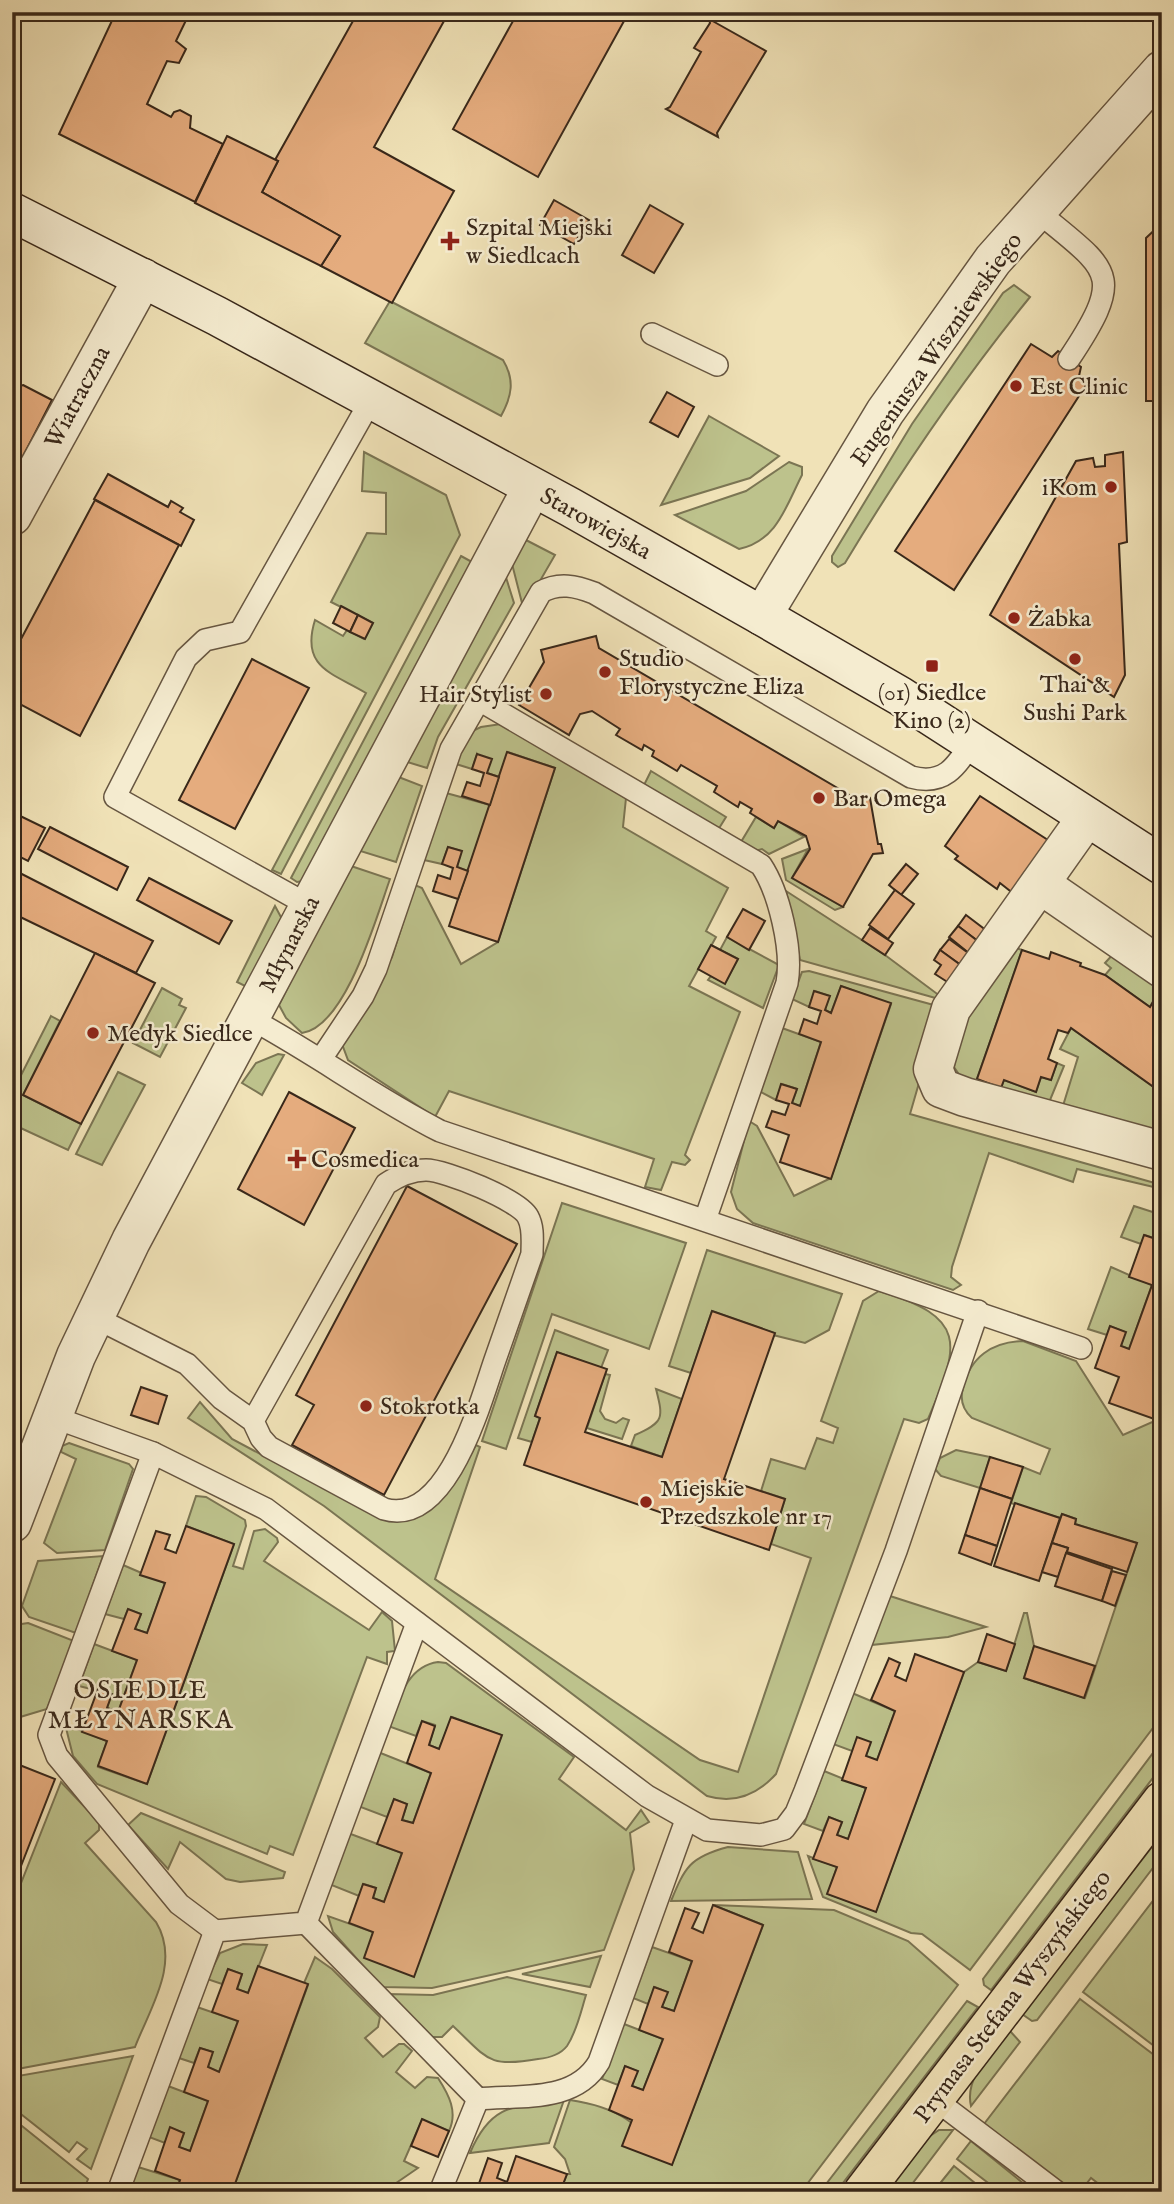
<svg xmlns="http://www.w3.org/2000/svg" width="1174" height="2204" font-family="'IM FELL English',serif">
	<rect width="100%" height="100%" fill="#f0e2b7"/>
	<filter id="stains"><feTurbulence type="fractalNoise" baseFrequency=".00286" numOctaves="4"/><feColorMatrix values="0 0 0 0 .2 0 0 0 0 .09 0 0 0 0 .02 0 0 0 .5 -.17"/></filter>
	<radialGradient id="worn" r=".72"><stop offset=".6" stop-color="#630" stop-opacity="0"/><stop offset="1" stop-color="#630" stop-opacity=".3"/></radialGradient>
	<g fill="#bdc28c" stroke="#7b7553" stroke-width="2">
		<path d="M1014,285L1030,297C961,382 901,470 845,563L838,567L832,562V556L912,424L1003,293Z"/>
		<path d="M390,301L503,360C515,380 512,396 501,416L365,343Z"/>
		<polygon points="709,416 779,456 750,478 661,505"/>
		<path d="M364,452L446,495L460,535L281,874L272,870L366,693C333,673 300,668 315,620L343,636L347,630L364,639L373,623L331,602L367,533L386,534V493L362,491Z"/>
		<path d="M789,462L802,467V475C786,506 777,541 739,549L675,515L746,491Z"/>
		<polygon points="524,539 555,555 526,605 522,603 511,560"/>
		<polygon points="461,556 472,562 303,881 297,882 291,878"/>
		<polygon points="504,571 514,603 438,737 427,768 404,761"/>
		<polygon points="501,724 626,798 623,827 728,888 706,931 716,937 689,986 740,1012 685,1155 690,1160 685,1165 672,1162 661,1190 645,1187 654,1159 449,1091 435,1117 348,1060 342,1044 392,957 415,885 422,888 461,964 498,942 555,768 508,752 499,777 487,773 477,754 472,769 456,764 468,733 481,727"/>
		<polygon points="651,771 726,817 718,830 644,785"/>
		<polygon points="396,776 422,786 396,862 357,850"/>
		<polygon points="446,793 490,805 468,871 457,867 461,851 448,847 442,864 424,860"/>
		<polygon points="756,817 774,828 778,821 804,837 769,854 762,849 755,851 741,842"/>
		<polygon points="808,849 792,878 843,907 835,910 786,880 782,859"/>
		<path d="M348,865L390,879C377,915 346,1027 302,1033L286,1018L279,1005Z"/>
		<polygon points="786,891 885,955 940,996 939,999 800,960"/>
		<polygon points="275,906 282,919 247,987 237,982"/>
		<polygon points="727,937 779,965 763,1008 708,980 711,976 725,983 738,959 720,950"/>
		<polygon points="1010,946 1022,950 977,1079 1001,1088 1004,1080 1036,1092 1041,1077 1051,1080 1057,1063 1064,1066 1048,1105 962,1079 954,1067 961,1016"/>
		<polygon points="1115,952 1162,984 1150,1007 1105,975 1111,968 1105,963"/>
		<polygon points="809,971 941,1007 910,1114 1162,1185 1162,1189 1077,1169 1073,1182 989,1153 952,1267 951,1277 961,1285 953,1290 753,1223 737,1209 731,1192 749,1121 757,1126 794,1196 831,1178 891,1004 841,986 831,1013 825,1010 829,996 815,991 809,1007 792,999 802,972"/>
		<polygon points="162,988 182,999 179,1005 186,1008 160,1057 133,1043"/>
		<polygon points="51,1016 60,1021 23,1095 81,1124 68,1150 12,1124 12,1093"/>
		<polygon points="782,1028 821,1042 800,1106 792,1103 797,1089 782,1084 776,1100 759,1091"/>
		<polygon points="1071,1028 1162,1093 1162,1138 1062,1109 1078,1057 1060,1049"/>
		<polygon points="278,1054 284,1055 262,1095 242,1083 256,1063"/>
		<polygon points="118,1072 145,1085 102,1165 76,1154"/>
		<polygon points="562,1203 686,1243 649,1349 552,1314 506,1449 482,1441"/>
		<polygon points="1134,1206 1162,1215 1162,1258 1154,1255 1159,1240 1145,1235 1141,1244 1121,1237"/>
		<polygon points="707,1250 842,1294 829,1330 805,1343 773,1335 774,1333 712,1311 691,1373 669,1366"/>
		<polygon points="1111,1267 1152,1285 1129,1349 1121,1346 1125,1332 1110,1326 1107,1335 1088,1329"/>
		<path d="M879,1291C967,1317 961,1343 928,1419L919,1423L904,1419L776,1774C757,1795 734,1804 707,1796L324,1506L188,1418L200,1402L232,1439L377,1516C430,1530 454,1485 476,1445L480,1447L435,1579L700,1760L738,1772L811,1558L771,1544L785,1499L761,1491L771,1459L805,1469L817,1438L833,1443L838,1428L821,1421L863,1301Z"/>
		<polygon points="555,1330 608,1350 601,1368 557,1352 535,1416 540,1418 532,1442 518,1438"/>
		<path d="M1023,1341L1076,1361L1123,1435L1157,1420L1162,1408V1716L970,1970L922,1934L911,1933L823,1897L808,1856L837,1867L828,1894L876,1911L964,1672L978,1662L1006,1671L1024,1613H1027L1034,1646L1024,1678L1085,1698L1137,1543L1075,1524L1076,1519L1062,1514L1060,1518L1011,1503L1023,1467L1040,1474L1050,1449L972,1418C963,1410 960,1399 963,1388C970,1357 992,1342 1023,1341Z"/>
		<polygon points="605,1374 610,1375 600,1411 605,1419 616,1423 623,1418 629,1420 622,1439 587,1428"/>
		<path d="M656,1389L682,1399L662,1457L631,1446L635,1435C665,1422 663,1417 656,1389Z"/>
		<polygon points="69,1443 129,1464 133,1469 105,1550 57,1553 44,1543 76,1459 61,1452 62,1446"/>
		<polygon points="956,1450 990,1457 980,1488 941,1476 935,1469 940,1458"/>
		<polygon points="196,1496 206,1497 245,1520 246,1526 233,1566 243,1569 254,1531 265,1529 277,1538 278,1542 264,1561 369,1630 382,1612 392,1621 395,1651 387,1652 387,1664 367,1657 293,1855 270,1846 267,1854 97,1784 73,1756 65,1724 107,1741 98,1767 147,1784 234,1544 186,1526"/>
		<polygon points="103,1556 76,1633 29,1617 22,1606 38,1561"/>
		<polygon points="123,1565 165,1583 147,1633 135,1629 141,1614 128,1609 124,1619 105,1614"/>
		<polygon points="890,1596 986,1627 948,1637 871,1645"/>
		<polygon points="28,1623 74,1641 47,1709 20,1717 12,1709 12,1634 15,1625"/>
		<polygon points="94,1644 137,1660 118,1712 107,1708 111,1694 79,1686"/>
		<path d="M438,1662L446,1663L574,1757L559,1779L626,1830L641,1810L649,1822L630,1833L634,1869L604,1950L432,1988L382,1987L333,1932L328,1916L373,1932L501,1735L452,1717L439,1749L429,1745L435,1725L422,1721L416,1736L388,1726C398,1701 407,1666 438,1662Z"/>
		<polygon points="852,1693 895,1711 877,1760 866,1756 870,1743 852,1751 833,1744"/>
		<polygon points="1162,1741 1162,1766 991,1990 984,1985 983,1979"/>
		<polygon points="378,1752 431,1773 413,1823 402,1820 407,1804 394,1799 387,1817 358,1806"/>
		<polygon points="824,1771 866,1788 848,1839 837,1835 842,1822 829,1817 823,1831 804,1824"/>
		<path d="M61,1782L99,1822V1830L85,1843L156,1922C181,1963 150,2008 135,2047L12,2070V1906Z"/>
		<polygon points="141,1813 285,1872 283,1878 240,1882 226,1879 180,1842 168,1869 128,1825"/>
		<polygon points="348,1833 402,1853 384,1902 373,1898 376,1888 364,1884 359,1896 329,1884"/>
		<polygon points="1162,1834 1162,1856 1037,2020 1032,2021 1022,2014"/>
		<path d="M728,1847L798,1852L812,1899L671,1901C685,1867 690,1857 728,1847Z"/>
		<polygon points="1162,1889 1162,2052 1083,1992"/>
		<path d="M713,1905L834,1910L908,1941L958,1985L801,2192H560L567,2174H570L565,2159L554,2147L570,2100C624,2108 637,2125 672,2164L763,1925Z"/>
		<polygon points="243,1944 267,1945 248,1993 237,1989 242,1974 228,1969 222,1984 207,1979 220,1953"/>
		<polygon points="652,1947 692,1961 674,2011 662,2007 667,1992 655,1987 648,2004 633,1998"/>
		<polygon points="601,1956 590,1987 522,1974"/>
		<path d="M315,1957L332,1969L380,2017L378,2027L365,2038L383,2057L399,2044H404L412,2051L396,2072L415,2088L427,2077L438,2078C449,2095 458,2112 449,2131L422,2120L404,2161L418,2168L383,2192H232L308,1985L304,1983Z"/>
		<path d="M507,1977L586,1995C581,2011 577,2031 567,2046C560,2055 549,2058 538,2059C488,2068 488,2059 453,2026L442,2037H432L390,1994L433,1995Z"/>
		<polygon points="1080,1999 1162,2061 1162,2192 1109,2192 1091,2178 1080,2192 1072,2192 984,2124"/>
		<polygon points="967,2001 978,2007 836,2192 820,2192"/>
		<polygon points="197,2007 238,2021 219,2072 208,2067 212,2052 200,2048 194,2063 179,2058"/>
		<polygon points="624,2024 663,2039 643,2090 632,2086 637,2071 625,2066 618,2085 602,2079"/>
		<path d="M1010,2031L1020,2042L971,2106C964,2076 993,2053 1010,2031Z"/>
		<polygon points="133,2056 91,2169 77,2159 87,2149 77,2142 69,2152 12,2107 12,2077"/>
		<polygon points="168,2086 208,2101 190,2151 179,2147 184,2133 171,2128 165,2143 149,2137"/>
		<path d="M564,2100L549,2143L470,2153C491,2103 515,2106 564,2100Z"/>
		<polygon points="12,2118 88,2179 83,2192 12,2192"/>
		<polygon points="939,2130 953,2130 906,2192 886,2192 927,2138"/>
		<polygon points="971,2141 1034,2192 1000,2192 957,2159"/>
		<polygon points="954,2166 986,2192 933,2192"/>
		<polygon points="138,2167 180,2180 176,2192 129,2192"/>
	</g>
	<g fill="#e5ac7e" stroke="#39281a" stroke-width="2">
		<polygon points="116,12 190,12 176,41 186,49 179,63 167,61 147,104 171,117 174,112 180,110 191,116 190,128 223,144 195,202 59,134"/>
		<polygon points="358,12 449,12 374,147 454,191 392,303 321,266 340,236 262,192 278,161 275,160"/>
		<polygon points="518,12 629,12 538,177 453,129"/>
		<polygon points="709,19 766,51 717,133 718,137 666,109 670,107 701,52 694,48 710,23"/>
		<polygon points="227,136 278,161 262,192 340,236 321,266 195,203"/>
		<polygon points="554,200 589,220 574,244 540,225"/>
		<polygon points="650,205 683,224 654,273 622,255"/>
		<polygon points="1162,223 1162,408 1153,401 1146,401 1146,238"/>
		<polygon points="1031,344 1052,357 1058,351 1081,367 1079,376 1088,382 954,590 895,551"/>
		<polygon points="23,385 52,400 12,478 12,389"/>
		<polygon points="667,392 694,407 678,437 650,422"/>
		<polygon points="1123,452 1127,542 1119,544 1125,675 1114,697 990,615 1076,461 1093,458 1095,467 1105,466 1105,455"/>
		<polygon points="108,474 168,507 171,501 183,508 180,512 194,520 181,546 94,499"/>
		<polygon points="95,500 179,545 80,736 12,700 12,656"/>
		<polygon points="341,606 358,615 350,632 333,623"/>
		<polygon points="358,615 373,623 365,639 350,632"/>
		<polygon points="596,636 599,648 858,800 870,798 878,844 881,844 883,853 873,854 843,907 792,878 810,849 806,836 778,821 774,828 750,813 752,809 740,802 738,807 714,792 717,786 681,765 677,771 652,756 654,751 644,745 642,750 616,735 620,729 592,711 580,714 569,735 519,705 544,662 541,650"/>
		<polygon points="252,659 309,688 235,829 179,800"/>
		<polygon points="507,752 555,768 498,942 449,926"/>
		<polygon points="477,754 492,759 487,773 499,777 490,805 462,796 467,782 480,786 484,773 472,769"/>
		<polygon points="980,796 1051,842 1014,894 1000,883 997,889 955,859 958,856 945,846"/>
		<polygon points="12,812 45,828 28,861 12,853"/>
		<polygon points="50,827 128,867 117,890 38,849"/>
		<polygon points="448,847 462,851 457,867 468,871 458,899 433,891 438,875 450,879 453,868 442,864"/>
		<polygon points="906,864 918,874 901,895 889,885"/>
		<polygon points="12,869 153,941 136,973 12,913"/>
		<polygon points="149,878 232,921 219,944 137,900"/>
		<polygon points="895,890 914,904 888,939 869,925"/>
		<polygon points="743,909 765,921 749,950 727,937"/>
		<polygon points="966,915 987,931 979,942 958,926"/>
		<polygon points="958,926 979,942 970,954 949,937"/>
		<polygon points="870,928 893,943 885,955 862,940"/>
		<polygon points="949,939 971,955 962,966 940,950"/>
		<polygon points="711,945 738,959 725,984 698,969"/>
		<polygon points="940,950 962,966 949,983 935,974 941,965 934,960"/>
		<polygon points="1022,950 1049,959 1051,952 1081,963 1080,966 1105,975 1150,1007 1156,997 1162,1001 1162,1093 1071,1028 1068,1033 1058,1030 1048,1059 1057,1063 1051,1080 1041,1077 1036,1092 1004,1080 1001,1088 977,1079"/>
		<polygon points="95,953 155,983 81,1124 23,1095"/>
		<polygon points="841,986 891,1003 831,1179 780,1162 789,1135 766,1127 772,1111 785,1115 789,1104 776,1100 781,1084 797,1089 792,1103 800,1106 821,1042 799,1034 804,1019 817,1024 821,1011 809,1007 814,991 830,996 825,1010 831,1013"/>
		<polygon points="289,1092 355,1128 304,1225 238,1189"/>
		<polygon points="407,1186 517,1244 384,1495 292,1445 314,1405 296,1395"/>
		<polygon points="1144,1235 1159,1240 1154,1255 1162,1258 1162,1408 1157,1420 1109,1403 1119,1377 1095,1368 1110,1326 1126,1332 1121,1346 1129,1349 1152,1285 1129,1277"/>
		<polygon points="712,1311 775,1333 724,1479 785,1499 769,1550 524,1465 540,1418 535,1416 557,1352 607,1369 585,1432 662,1457"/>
		<polygon points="141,1387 167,1396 158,1424 131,1415"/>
		<polygon points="990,1457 1023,1467 1012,1499 980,1488"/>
		<polygon points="980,1488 1012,1499 997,1546 965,1535"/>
		<polygon points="1015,1503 1060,1518 1039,1581 994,1566"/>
		<polygon points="1062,1514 1076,1519 1075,1524 1137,1543 1127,1572 1067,1552 1068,1548 1052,1543"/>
		<polygon points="186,1526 234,1544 147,1784 98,1766 107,1741 82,1732 98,1689 112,1694 107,1708 118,1712 137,1660 112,1651 128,1609 141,1614 135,1629 147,1633 165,1583 140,1575 156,1531 170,1535 165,1549 176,1553"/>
		<polygon points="965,1535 997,1546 991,1565 959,1553"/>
		<polygon points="1052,1543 1068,1548 1058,1577 1042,1572"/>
		<polygon points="1066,1553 1112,1569 1102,1601 1055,1586"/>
		<polygon points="1112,1571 1126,1575 1115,1606 1102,1601"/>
		<polygon points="987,1634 1015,1644 1006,1671 978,1662"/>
		<polygon points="1034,1646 1095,1666 1084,1698 1024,1678"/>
		<polygon points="915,1654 964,1672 876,1912 827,1894 837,1867 813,1859 829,1817 842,1822 837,1835 848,1839 866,1788 842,1780 857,1737 871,1742 866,1756 877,1760 895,1711 871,1700 889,1658 900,1663 895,1676 906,1681"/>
		<polygon points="451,1717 502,1735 414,1977 364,1958 373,1932 349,1923 363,1884 376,1888 373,1898 384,1902 402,1853 377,1844 394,1799 407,1804 402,1820 413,1823 431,1773 407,1763 422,1721 435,1726 429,1745 439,1749"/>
		<polygon points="12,1762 55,1779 12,1889"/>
		<polygon points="713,1905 763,1925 672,2165 622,2146 632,2120 609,2110 625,2066 638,2071 632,2086 643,2090 663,2039 639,2030 654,1987 668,1992 662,2007 674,2011 692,1961 669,1952 685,1908 699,1913 692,1928 703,1933"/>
		<polygon points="258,1966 308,1984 232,2192 176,2192 180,2180 155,2171 170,2127 184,2133 179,2147 190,2151 208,2101 184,2092 200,2048 213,2052 208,2067 219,2072 238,2021 212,2012 228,1969 242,1974 237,1989 248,1993"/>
		<polygon points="422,2119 449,2131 438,2157 411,2146"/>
		<polygon points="516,2156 567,2174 560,2192 476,2192 488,2158 502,2163 497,2178 507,2182"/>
	</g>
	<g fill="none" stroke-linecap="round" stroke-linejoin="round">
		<defs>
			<g id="service">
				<path d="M1037,211C1109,271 1127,272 1069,359"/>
				<polyline points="652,334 717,365"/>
				<path d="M479,700L761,865C779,892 793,950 787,983L705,1220"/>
				<polyline points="308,905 115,797 186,658 205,640 240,632 371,400"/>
				<path d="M251,1019C316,1054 375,1098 440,1131L1081,1348"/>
				<path d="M321,1059L363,996L376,969L451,749L541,592C559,582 576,586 594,593L911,777C944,786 956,767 972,742"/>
				<path d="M94,1317L187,1364L222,1399L253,1421L261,1438L269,1447L384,1509C448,1528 481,1399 496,1357C508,1323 520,1288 532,1254C532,1242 534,1228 528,1217C520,1200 445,1170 426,1170C410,1170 398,1176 386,1184L253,1421"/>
				<polyline points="53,1417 153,1453 266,1509 647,1796 707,1830 761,1835 784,1829 796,1813 805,1791 896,1551 978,1311"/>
				<polyline points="153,1453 49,1735 57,1756 179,1904 215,1931"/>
				<polyline points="306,1923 478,2099"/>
				<polyline points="933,2098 1057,2192"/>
				<path d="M478,2099C521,2095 575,2103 599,2062L686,1820"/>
				<polyline points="118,2192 215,1931 306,1923 417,1623"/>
				<polyline points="440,2192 478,2099"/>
			</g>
			<g id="minor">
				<polyline points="12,516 143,278"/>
				<polyline points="762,616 885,412 993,260 1162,70"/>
				<polyline points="1087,817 951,1009 933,1069 941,1088 965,1097 1162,1151"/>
				<polyline points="1040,884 1162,968"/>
				<polyline points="12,1523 76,1356 131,1241 532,488"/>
			</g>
			<polyline id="secondary" points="12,212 217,316 570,507 762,616 900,696 1162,865"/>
			<polyline id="primary" points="863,2192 1162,1801"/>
		</defs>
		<use href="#service" stroke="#675641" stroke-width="24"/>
		<use href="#minor" stroke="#675641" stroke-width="41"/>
		<use href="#secondary" stroke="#39281a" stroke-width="41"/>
		<use href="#primary" stroke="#39281a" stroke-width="41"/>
		<use href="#service" stroke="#f5ecd0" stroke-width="21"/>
		<use href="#minor" stroke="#f5ecd0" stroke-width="38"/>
		<use href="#secondary" stroke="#f5ecd0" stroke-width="38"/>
		<use href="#primary" stroke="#f0e2b7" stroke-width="38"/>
	</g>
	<g fill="#8f2418" stroke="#f5ecd0" stroke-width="2.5">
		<path d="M446.5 230.5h7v7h7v7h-7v7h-7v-7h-7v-7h7z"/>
		<circle cx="1016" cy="386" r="7"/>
		<circle cx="1111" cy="487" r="7"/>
		<circle cx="1014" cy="618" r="7"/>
		<circle cx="1075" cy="659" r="7"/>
		<rect x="925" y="659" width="14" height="14" rx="3.5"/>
		<circle cx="605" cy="672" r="7"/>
		<circle cx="546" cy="694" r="7"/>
		<circle cx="819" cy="798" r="7"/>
		<circle cx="93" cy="1033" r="7"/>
		<path d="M293.5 1148.5h7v7h7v7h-7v7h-7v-7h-7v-7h7z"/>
		<circle cx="366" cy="1406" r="7"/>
		<circle cx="646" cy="1502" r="7"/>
	</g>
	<g text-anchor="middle" stroke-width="5" stroke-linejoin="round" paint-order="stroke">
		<g font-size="24" fill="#39281a" stroke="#f5ecd0" text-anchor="start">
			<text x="466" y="235">Szpital Miejski<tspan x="466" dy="28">w Siedlcach</tspan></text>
			<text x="1030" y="394">Est Clinic</text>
			<text x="1097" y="495" text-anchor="end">iKom</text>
			<text x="1028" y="626">Żabka</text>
			<text x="619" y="666">Studio<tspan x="619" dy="28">Florystyczne Eliza</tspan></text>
			<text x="1075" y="692" text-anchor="middle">Thai &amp;<tspan x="1075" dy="28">Sushi Park</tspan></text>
			<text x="932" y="700" text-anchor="middle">(01) Siedlce<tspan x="932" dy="28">Kino (2)</tspan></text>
			<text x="532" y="702" text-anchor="end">Hair Stylist</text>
			<text x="833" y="806">Bar Omega</text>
			<text x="107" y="1041">Medyk Siedlce</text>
			<text x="311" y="1167">Cosmedica</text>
			<text x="380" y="1414">Stokrotka</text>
			<text x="660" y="1496">Miejskie<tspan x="660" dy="28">Przedszkole nr 17</tspan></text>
		</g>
		<g font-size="24" fill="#39281a" stroke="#f5ecd0">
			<text transform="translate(936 349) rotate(-55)" y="8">Eugeniusza Wiszniewskiego</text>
			<text transform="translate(77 397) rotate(-62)" y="8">Wiatraczna</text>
			<text transform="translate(596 523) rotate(29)" y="8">Starowiejska</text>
			<text transform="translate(289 944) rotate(-63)" y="8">Młynarska</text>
			<text transform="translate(1012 1996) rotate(-53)" y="8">Prymasa Stefana Wyszyńskiego</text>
		</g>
		<g font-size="26" letter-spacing="2" fill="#39281a" stroke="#f5ecd0">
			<text x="141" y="1698">OSIEDLE<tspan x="141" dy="30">MŁYNARSKA</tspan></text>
		</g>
	</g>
	<rect width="1174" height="2204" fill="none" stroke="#f0e2b7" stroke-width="42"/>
	<rect x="14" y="14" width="1146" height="2176" fill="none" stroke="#39281a" stroke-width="3.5"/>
	<rect x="21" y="21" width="1132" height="2162" fill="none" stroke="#39281a" stroke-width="2"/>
	<rect width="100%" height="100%" filter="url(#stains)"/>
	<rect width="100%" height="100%" fill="url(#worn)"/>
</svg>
